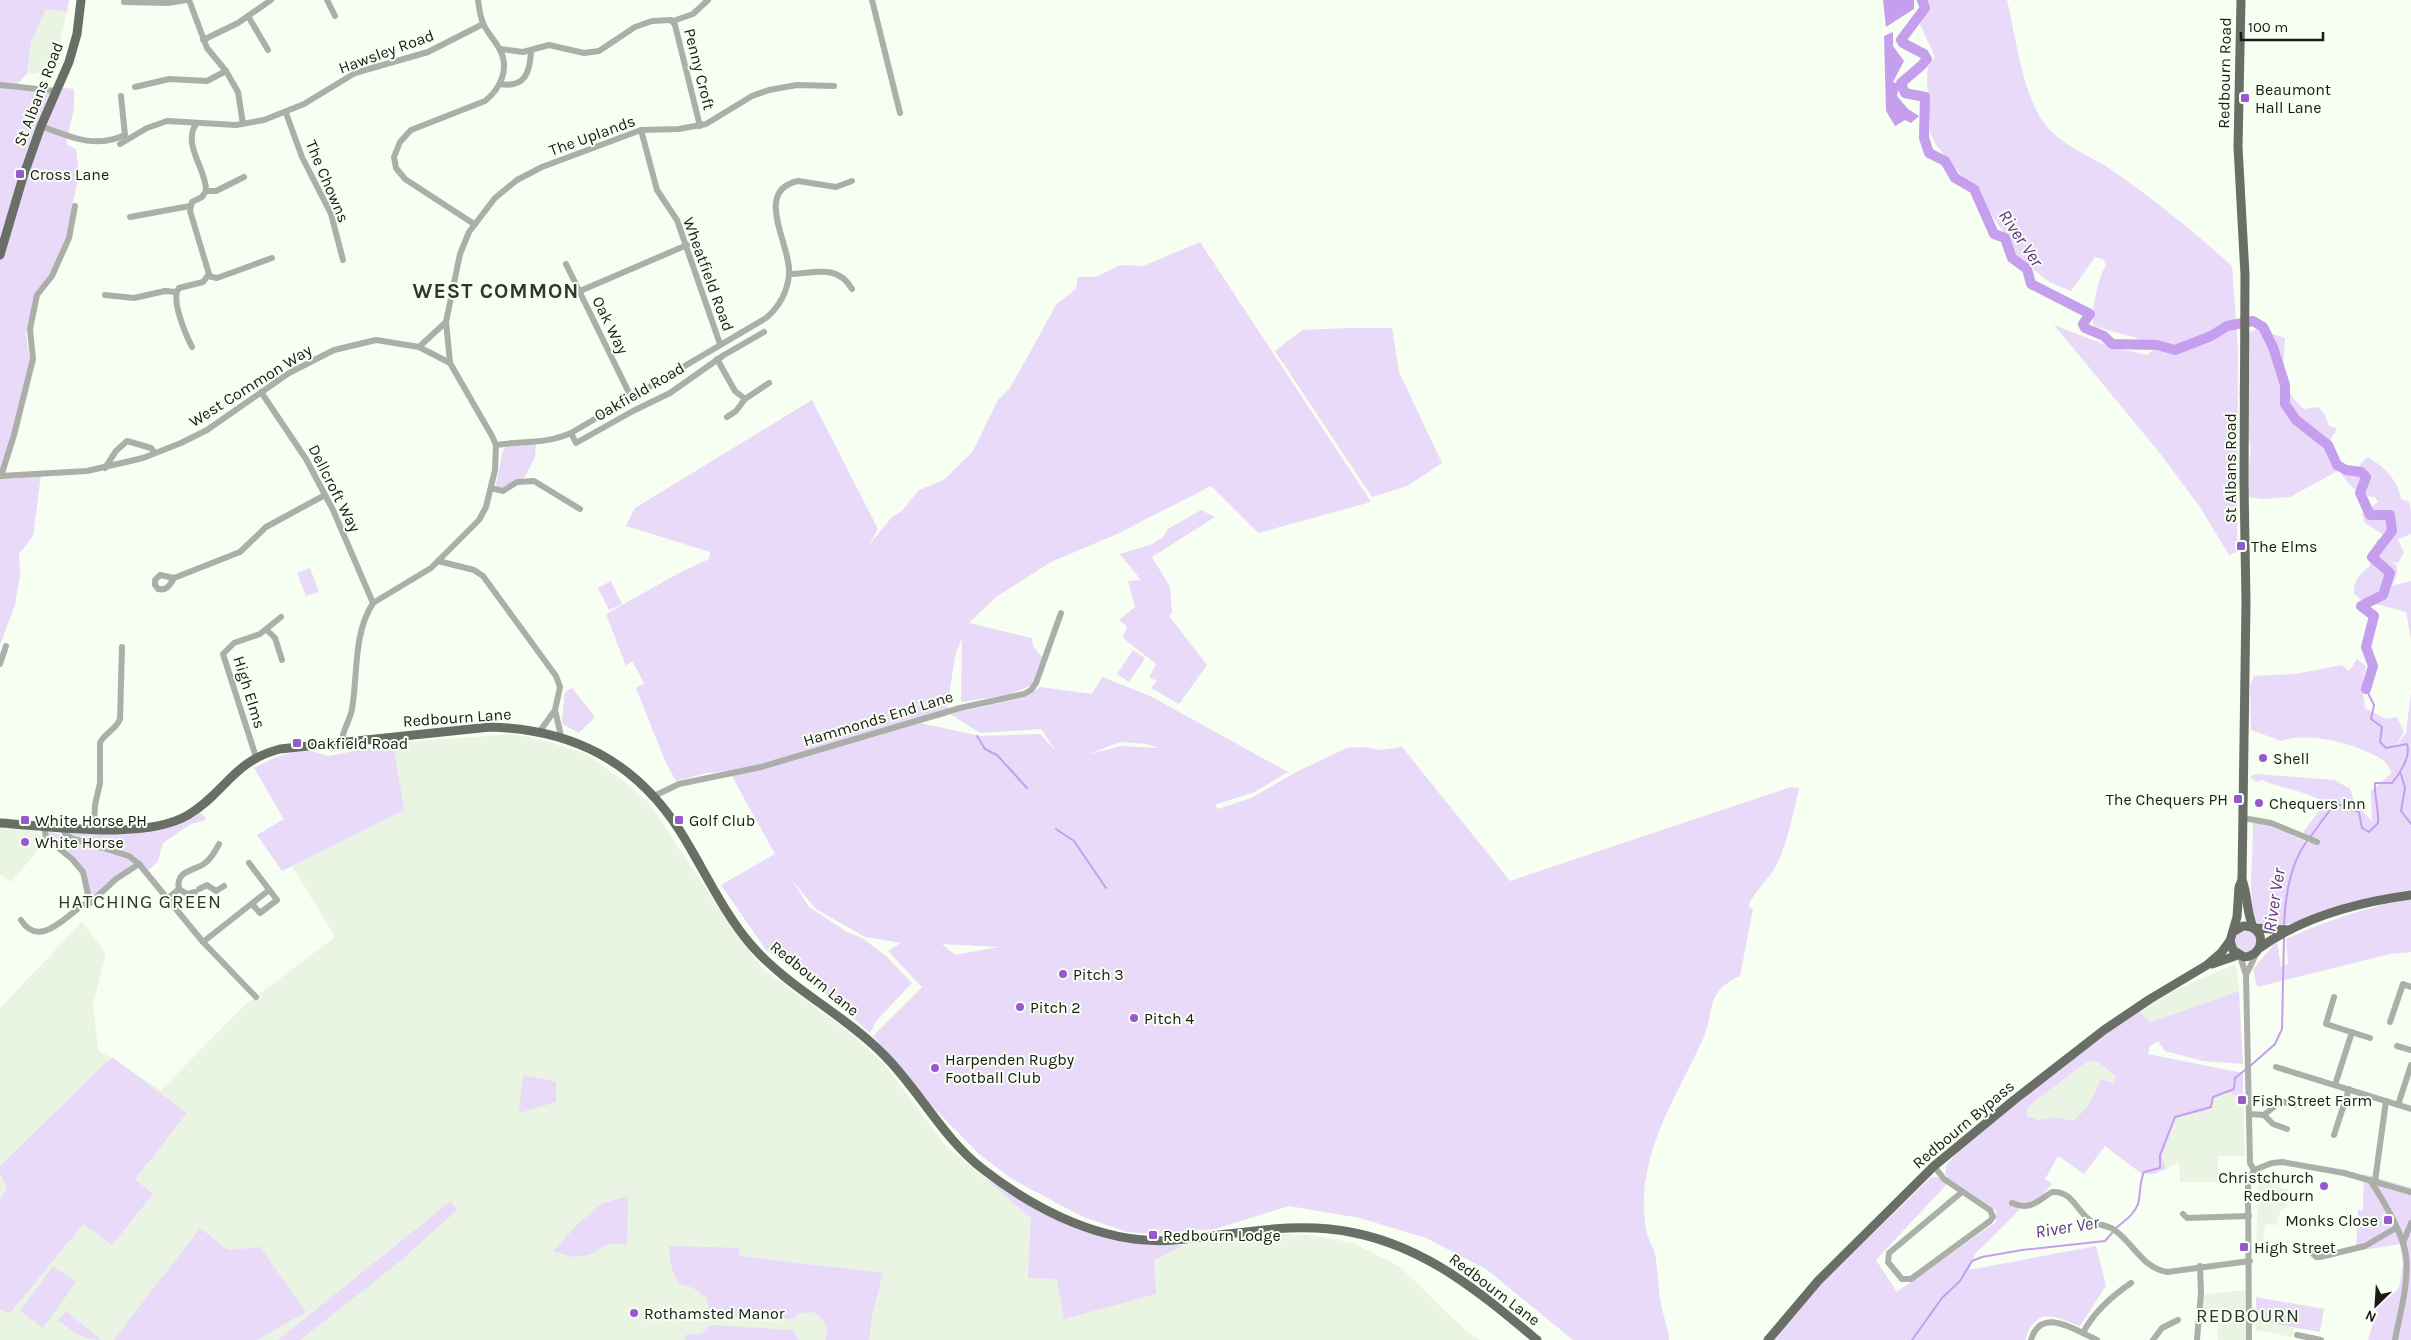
<svg xmlns="http://www.w3.org/2000/svg" width="2411" height="1340" font-family="Karla,sans-serif">
	<rect width="100%" height="100%" fill="#f7fef2"/>
	<g fill="#e9f4e2">
		<polygon points="46,8 67,12 55,63 36,74 27,73 31,42"/>
		<polygon points="515,734 549,742 586,754 621,779 650,804 733,930 764,970 848,1031 884,1064 946,1146 985,1178 1082,1230 1127,1243 1184,1245 1242,1236 1278,1234 1312,1235 1352,1243 1399,1266 1465,1330 1480,1340 0,1340 0,1008 82,922 106,953 93,1005 98,1050 161,1090 246,1004 335,937 274,837 393,743"/>
		<polygon points="0,827 35,829 45,842 11,882 0,874"/>
		<polygon points="2233,965 2236,967 2239,991 2151,1022 2138,1011 2171,992"/>
		<polygon points="2095,1060 2116,1076 2114,1083 2100,1079 2094,1099 2087,1109 2072,1121 2054,1117 2040,1120 2027,1116 2027,1109 2034,1102 2087,1062"/>
		<polygon points="2229,1092 2243,1101 2245,1156 2217,1156 2219,1182 2180,1182 2179,1162 2166,1169 2162,1156 2176,1118 2209,1110 2213,1097"/>
		<polygon points="2259,1174 2282,1177 2281,1188 2288,1190 2286,1207 2280,1211 2277,1225 2265,1224 2263,1245 2256,1244"/>
		<polygon points="2232,1291 2245,1291 2246,1340 2218,1340 2217,1323 2226,1323 2226,1316 2199,1318 2203,1295"/>
		<polygon points="2256,1321 2294,1328 2292,1337 2255,1330"/>
	</g>
	<g fill="#e9daf9" fill-rule="evenodd">
		<polygon points="0,0 69,0 67,12 46,9 31,42 27,73 16,86 42,93 57,87 74,89 74,108 66,144 76,149 79,173 66,237 51,273 36,295 26,335 30,361 2,474 41,475 33,536 19,554 20,576 15,605 0,645"/>
		<path d="M1925,0H2007C2016,37 2022,92 2044,123C2059,145 2092,156 2113,171C2155,200 2194,232 2232,266L2238,350L2237,552L2229,555L2200,507L2159,452L2054,325L2111,347L2147,355L2155,349C2144,336 2110,333 2093,325C2092,308 2097,280 2106,265L2103,259L2095,257L2071,291L2049,282L2017,256L2012,244L1983,203L1977,185L1962,176L1936,145L1930,132L1927,78L1928,67L1935,57L1920,24L1928,8Z"/>
		<path d="M1200,242L1371,502L1258,533L1211,486L1117,534L1051,562L996,597L969,623L1032,638L1033,646L1042,657L1032,685L1008,695L961,702L962,638L955,656L946,716L920,723L980,736L1040,734L1056,751L1041,729L980,733L950,714L1022,698L1040,687L1092,694L1102,677L1150,696L1288,772L1254,792L1215,805L1218,809L1251,798L1298,771L1347,748L1364,747L1381,750L1402,747L1510,881L1791,787L1799,788C1793,814 1788,840 1777,864C1769,880 1755,890 1748,906L1753,909L1740,976C1704,992 1716,1010 1702,1041C1674,1101 1634,1160 1646,1229C1647,1238 1653,1246 1655,1254C1658,1269 1658,1285 1660,1299C1662,1313 1668,1326 1669,1340H1573L1486,1269L1426,1238L1360,1218L1289,1206L1215,1229L1154,1234L1127,1232L1081,1216L1012,1179L979,1154L928,1102L873,1036L922,987L888,951L901,943L865,937L816,909L791,879L809,907L847,932L862,938L886,956L912,983L877,1020L870,1033L813,982L766,950L721,885L775,854L729,771L707,773L676,781L665,761L636,688L644,683L632,661L626,666L606,614L681,572L709,559L710,552L626,526L635,508L812,400L878,529L869,545L892,517L902,511L919,490L944,480L973,451L998,400L1010,388L1056,305L1076,289L1078,277H1095L1121,265L1143,266ZM1120,742L1146,744L1159,748L1122,746L1089,754ZM942,944L998,947H999L955,955Z"/>
		<polygon points="1348,328 1392,328 1399,372 1442,463 1407,486 1372,497 1275,351 1302,330"/>
		<path d="M2257,329L2285,338C2283,366 2280,390 2304,409L2318,407L2325,415L2329,426L2336,428V431L2329,442L2341,467L2339,470L2358,467L2367,457C2383,465 2398,480 2401,499L2409,502L2411,510V534L2398,539L2404,553L2398,563L2392,562L2397,566V574L2392,586L2411,581V639L2406,612L2361,600L2354,594C2354,579 2359,575 2370,566C2370,556 2372,548 2378,539H2390L2365,523L2362,514L2378,502L2375,497C2357,496 2348,484 2339,470L2290,497L2264,499L2248,497L2247,481L2251,449L2239,395L2242,336Z"/>
		<polygon points="536,444 535,457 525,477 504,487 498,487 496,484 503,450 506,447"/>
		<polygon points="1201,510 1215,517 1152,557 1170,587 1172,613 1169,616 1207,665 1179,704 1151,688 1157,681 1149,677 1156,664 1123,638 1127,626 1119,620 1135,607 1128,581 1141,580 1120,554 1152,544 1163,537 1168,529"/>
		<polygon points="310,568 319,592 306,596 297,573"/>
		<polygon points="611,581 622,604 609,610 598,588"/>
		<polygon points="1133,650 1145,658 1129,682 1117,674"/>
		<path d="M2357,659L2366,666L2362,685L2365,708L2386,719L2397,717L2404,732L2393,750L2406,733L2411,692V890C2392,893 2373,897 2354,903C2322,912 2286,934 2253,921C2249,889 2253,856 2253,823L2261,822L2309,843L2303,834L2304,831L2325,803C2305,790 2282,789 2262,780L2257,782L2250,777L2256,774L2335,780L2350,789L2354,800L2372,822L2371,791L2392,773C2389,769 2387,763 2383,760C2358,744 2309,731 2281,741L2251,730L2250,685L2254,676L2295,674L2342,665L2349,671Z"/>
		<polygon points="572,688 595,717 579,733 563,724 562,720 565,692"/>
		<polygon points="393,743 404,810 282,871 257,835 284,819 254,768 276,757 294,752 310,751 329,756"/>
		<polygon points="197,813 203,814 206,820 191,824 163,843 158,861 149,870 137,859 69,835 69,833 157,830 172,826"/>
		<polygon points="49,831 130,859 134,863 94,898 91,897 85,872 47,836"/>
		<path d="M2411,899V952L2390,954L2257,987L2253,969L2277,941L2281,967L2288,964L2286,939C2326,921 2367,907 2411,899Z"/>
		<circle cx="2246" cy="941" r="11"/>
		<path d="M2239,991L2243,1064L2203,1061L2165,1051L2158,1041L2150,1046L2148,1054L2243,1073V1101L2229,1092L2213,1097L2209,1110L2176,1118L2162,1156L2166,1169L2154,1174H2142L2105,1146L2084,1174L2058,1156L2045,1179L2052,1184L2034,1204L2019,1202L2020,1209L1975,1254L1969,1270L2096,1246L2106,1286L2080,1326C2054,1316 2036,1306 2025,1340H1773L1806,1299L1931,1177H1939L1947,1184L1876,1260L1897,1292L1996,1222V1210L1948,1178L1945,1174L1947,1164C2002,1104 2072,1057 2138,1011L2151,1022ZM2095,1060L2116,1076L2114,1083L2100,1079C2094,1098 2088,1108 2073,1121L2054,1117L2039,1120L2027,1116V1109L2034,1102L2087,1062Z"/>
		<polygon points="112,1057 187,1113 135,1179 153,1194 112,1245 83,1224 10,1313 0,1310 0,1200 7,1188 0,1173 0,1166"/>
		<polygon points="523,1075 556,1082 556,1102 519,1113"/>
		<polygon points="2364,1174 2411,1188 2411,1340 2368,1340 2382,1293 2392,1292 2399,1288 2403,1265 2400,1244 2356,1251 2358,1210 2363,1210"/>
		<polygon points="985,1178 1082,1230 1127,1243 1184,1245 1154,1260 1156,1294 1064,1319 1057,1279 1028,1278 1031,1218"/>
		<polygon points="628,1196 627,1244 608,1244 589,1255 573,1257 553,1251 579,1223 601,1204"/>
		<polygon points="451,1201 457,1210 399,1262 300,1340 278,1340"/>
		<polygon points="200,1228 228,1250 260,1247 306,1312 257,1340 114,1340"/>
		<path d="M670,1246L739,1248V1256L883,1273L872,1316L869,1340H825L828,1330L823,1319L813,1312L800,1313L793,1319L709,1315L707,1298L693,1288L679,1284C671,1270 669,1261 670,1246Z"/>
		<polygon points="53,1266 76,1282 43,1328 20,1311"/>
		<polygon points="2256,1297 2324,1309 2320,1332 2256,1321"/>
		<path d="M66,1311L101,1340C81,1340 73,1331 58,1320Z"/>
		<polygon points="710,1325 792,1330 799,1340 685,1340 685,1335 701,1334"/>
	</g>
	<g fill="#c69eee">
		<polygon points="1883,0 1914,0 1914,9 1886,27"/>
		<polygon points="1893,32 1893,46 1904,61 1893,82 1898,84 1901,83 1905,93 1898,91 1897,96 1908,109 1919,116 1911,123 1905,120 1895,126 1886,111 1884,36"/>
	</g>
	<g fill="none" stroke-linecap="round" stroke-linejoin="round">
		<g stroke="#c69eee" stroke-width="2">
			<polyline points="977,736 985,749 997,755 1027,788"/>
			<polyline points="2401,774 2405,788 2401,811 2411,824"/>
			<polyline points="1056,829 1074,841 1106,888"/>
			<path d="M2311,836L2335,803L2359,812L2362,828L2369,832L2378,823C2379,809 2374,796 2375,783H2392C2400,774 2411,756 2407,744L2386,748L2380,742L2382,727L2371,719L2374,705L2366,689"/>
			<path d="M2284,926C2285,897 2290,864 2307,841"/>
			<polyline points="2249,1067 2275,1044 2282,1029 2284,938"/>
			<path d="M2116,1228C2124,1221 2134,1215 2138,1204C2141,1193 2139,1183 2144,1172L2160,1168V1155L2175,1117L2211,1107L2213,1097L2234,1089L2235,1078L2245,1070"/>
			<polyline points="1912,1340 1942,1298 1960,1281 1972,1261 1982,1257 2022,1250 2105,1241 2113,1232"/>
		</g>
		<polyline stroke="#c69eee" stroke-width="10" points="1922,0 1925,8 1901,40 1903,43 1924,54 1927,59 1922,65 1901,83 1905,93 1925,97 1924,138 1929,153 1945,161 1955,178 1974,189 1994,234 2005,238 2012,258 2027,269 2031,284 2090,314 2083,324 2085,328 2104,336 2112,344 2157,345 2175,350 2211,336 2227,326 2253,321 2263,327 2273,347 2285,385 2285,404 2296,420 2328,445 2337,465 2346,470 2361,472 2366,477 2360,493 2370,515 2390,515 2392,531 2372,557 2390,573 2383,595 2361,606 2374,616 2366,647 2373,666 2366,689"/>
		<g stroke="#abaea9" stroke-width="6">
			<polyline points="189,0 207,48 226,71 238,92 243,124"/>
			<polyline points="327,0 335,16"/>
			<polyline points="872,0 900,113"/>
			<polyline points="124,2 168,3 186,0"/>
			<polyline points="248,16 268,50"/>
			<polyline points="673,21 693,14 708,0"/>
			<polyline points="203,40 238,23 271,0"/>
			<polyline points="500,49 523,52 549,45 584,53 599,51 635,27 652,21 671,20 675,25 700,126"/>
			<path d="M500,84C525,88 530,73 531,51"/>
			<polyline points="0,85 56,91"/>
			<polyline points="135,87 169,79 207,81 226,71"/>
			<polyline points="286,113 302,157 331,214 343,260"/>
			<path d="M41,126C71,137 94,149 125,135L121,96"/>
			<polyline points="641,130 657,190 677,220 720,344"/>
			<polyline points="120,144 147,128 167,121 236,125 264,120 304,104 355,73 428,52 483,24"/>
			<polyline points="206,191 216,191 244,177"/>
			<polyline points="130,217 190,206"/>
			<path d="M474,224L405,179L396,168L394,157L400,142L411,130L485,101C500,89 510,69 500,50C495,40 487,33 483,23C480,16 479,8 478,0"/>
			<polyline points="566,264 631,397"/>
			<path d="M789,274C814,274 837,263 852,289"/>
			<polyline points="208,276 217,278 272,258"/>
			<polyline points="580,291 687,245"/>
			<polyline points="105,295 134,298 165,291 176,292"/>
			<polyline points="446,322 450,363"/>
			<path d="M192,347C186,335 170,299 179,288L203,282L209,274L190,211L192,202L202,197L206,191C207,170 182,145 196,124"/>
			<polyline points="419,347 446,322 460,254 469,232 495,198 517,180 542,167 641,130 679,129 706,124 752,96 769,90 797,85 834,86"/>
			<polyline points="717,359 735,391 745,399"/>
			<polyline points="261,392 306,459 333,510 373,603"/>
			<polyline points="727,417 736,411 745,399 769,383"/>
			<polyline points="571,433 576,443 633,411 670,393 724,355 764,332"/>
			<path d="M496,445C521,441 547,444 571,433L766,318C779,307 787,293 789,275C792,246 752,191 798,181L836,187L852,181"/>
			<polyline points="105,468 116,451 127,441 151,448 155,453"/>
			<path d="M0,476L87,471L143,458L181,443L207,430L289,373L334,350L376,340L419,347L450,363L492,436L496,445L495,470L486,507L479,520L431,568L373,603C353,634 358,674 352,709C350,721 342,730 342,742"/>
			<polyline points="1,476 14,435 33,359 30,329 37,295 52,276 69,238 75,206"/>
			<polyline points="491,488 503,491 517,482 534,481 580,509"/>
			<polyline points="438,561 474,570 483,576 556,676 560,687 555,710 561,736"/>
			<path d="M174,578L160,575L155,580V585L158,589C167,591 170,585 174,578L240,552L266,527L325,495"/>
			<polyline points="267,630 275,638 282,660"/>
			<polyline points="0,664 6,646"/>
			<polyline points="540,731 555,710"/>
			<polyline points="256,757 223,654 234,643 260,634 281,617"/>
			<polyline points="654,796 679,784 761,767 960,708 1024,694 1031,690 1036,683 1061,613"/>
			<polyline points="2243,818 2271,823 2317,842"/>
			<polyline points="44,826 46,838 72,859 83,872 90,903"/>
			<polyline points="62,827 65,834 71,838 129,856 139,864 203,942 256,997"/>
			<path d="M94,829L95,805L100,783V743C104,733 116,730 120,719L122,647"/>
			<polyline points="249,863 277,900 260,913 252,904"/>
			<path d="M179,889C175,870 195,871 205,863C212,858 215,851 219,844"/>
			<polyline points="199,889 207,885 216,891 224,886"/>
			<polyline points="168,898 179,889 187,894 195,892"/>
			<path d="M21,920C39,949 65,917 83,905L90,903L116,879L139,864"/>
			<polyline points="203,942 269,890"/>
			<polyline points="2240,956 2246,975 2250,1163 2254,1170"/>
			<polyline points="2246,975 2256,954"/>
			<polyline points="2334,997 2326,1024 2370,1038"/>
			<polyline points="2390,1022 2403,984 2411,987"/>
			<polyline points="2397,1046 2411,1050"/>
			<polyline points="2276,1067 2411,1109"/>
			<polyline points="2335,1085 2352,1032"/>
			<polyline points="2398,1105 2411,1065"/>
			<polyline points="2250,1114 2264,1115 2281,1101 2294,1105"/>
			<polyline points="2264,1115 2273,1124 2287,1129"/>
			<polyline points="2334,1135 2349,1089"/>
			<polyline points="1934,1166 1944,1179 1990,1210 1993,1217 1990,1221 1911,1279 1902,1279 1888,1262 1889,1253 1962,1192"/>
			<polyline points="2254,1170 2272,1163 2282,1162 2344,1173 2411,1192"/>
			<path d="M2370,1180C2383,1200 2403,1232 2406,1256C2409,1284 2400,1313 2395,1340"/>
			<polyline points="2375,1181 2386,1101"/>
			<path d="M2012,1203C2031,1211 2037,1201 2052,1192C2072,1190 2077,1212 2091,1221C2098,1225 2106,1225 2113,1229C2133,1242 2142,1268 2167,1272L2250,1261"/>
			<polyline points="2183,1214 2187,1218 2249,1216"/>
			<polyline points="2403,1243 2411,1223"/>
			<polyline points="2308,1249 2316,1257 2320,1257 2365,1246 2396,1228"/>
			<path d="M2083,1333C2093,1313 2112,1296 2131,1283"/>
			<polyline points="2297,1335 2321,1340"/>
			<path d="M2031,1340C2041,1305 2077,1331 2097,1340"/>
			<polyline points="2153,1340 2162,1328 2178,1320"/>
			<polyline points="2197,1340 2201,1292 2200,1266"/>
			<polyline points="2249,1340 2248,1182 2254,1170"/>
		</g>
		<g stroke="#696e66" stroke-width="9">
			<polyline points="0,255 23,177 41,126 69,62 77,34 81,0"/>
			<path d="M0,823C51,826 144,841 188,815C225,793 233,761 280,749L490,727C572,729 635,761 680,831C704,869 722,911 752,946C789,988 842,1013 882,1053C919,1089 942,1138 984,1170C1037,1211 1106,1246 1175,1240C1236,1235 1293,1220 1355,1233C1428,1248 1482,1294 1537,1340"/>
			<path d="M2242,880C2248,895 2246,911 2253,927"/>
			<polyline points="2255,928 2288,930"/>
			<path d="M2233,932L2243,926C2266,925 2267,955 2244,957L2233,950L2230,941L2237,917L2239,887L2242,880L2246,602L2244,483L2245,275L2238,147L2241,0"/>
			<path d="M2261,947C2303,917 2360,902 2411,895"/>
			<polyline points="2212,964 2238,955"/>
			<polyline points="1768,1340 1818,1281 1934,1166 2014,1100 2104,1030 2150,999 2207,965 2221,953 2230,941"/>
		</g>
	</g>
	<g fill="#9858ce" stroke="#f7fef2" stroke-width="2">
		<rect x="2240" y="93" width="10" height="10" rx="2.5"/>
		<rect x="15" y="169" width="10" height="10" rx="2.5"/>
		<rect x="2236" y="541" width="10" height="10" rx="2.5"/>
		<rect x="292" y="738" width="10" height="10" rx="2.5"/>
		<circle cx="2263" cy="758" r="5"/>
		<rect x="2233" y="794" width="10" height="10" rx="2.5"/>
		<circle cx="2259" cy="803" r="5"/>
		<rect x="20" y="815" width="10" height="10" rx="2.5"/>
		<rect x="674" y="815" width="10" height="10" rx="2.5"/>
		<circle cx="25" cy="842" r="5"/>
		<circle cx="1063" cy="974" r="5"/>
		<circle cx="1020" cy="1007" r="5"/>
		<circle cx="1134" cy="1018" r="5"/>
		<circle cx="935" cy="1068" r="5"/>
		<rect x="2237" y="1095" width="10" height="10" rx="2.5"/>
		<circle cx="2324" cy="1186" r="5"/>
		<rect x="2383" y="1215" width="10" height="10" rx="2.5"/>
		<rect x="1148" y="1230" width="10" height="10" rx="2.5"/>
		<rect x="2239" y="1242" width="10" height="10" rx="2.5"/>
		<circle cx="634" cy="1313" r="5"/>
	</g>
	<g text-anchor="middle" stroke-width="4" stroke-linejoin="round" paint-order="stroke">
		<g font-size="16" fill="#181b17" stroke="#f7fef2">
			<text transform="translate(386 51) rotate(-20)" y="6">Hawsley Road</text>
			<text transform="translate(700 69) rotate(76)" y="6">Penny Croft</text>
			<text transform="translate(2224 73) rotate(-89)" y="6">Redbourn Road</text>
			<text transform="translate(38 94) rotate(-69)" y="6">St Albans Road</text>
			<text transform="translate(592 135) rotate(-20)" y="6">The Uplands</text>
			<text transform="translate(328 181) rotate(67)" y="6">The Chowns</text>
			<text transform="translate(709 274) rotate(70)" y="6">Wheatfield Road</text>
			<text transform="translate(611 325) rotate(64)" y="6">Oak Way</text>
			<text transform="translate(250 385) rotate(-32)" y="6">West Common Way</text>
			<text transform="translate(639 391) rotate(-30)" y="6">Oakfield Road</text>
			<text transform="translate(2230 468) rotate(-90)" y="6">St Albans Road</text>
			<text transform="translate(335 488) rotate(63)" y="6">Dellcroft Way</text>
			<text transform="translate(250 692) rotate(73)" y="6">High Elms</text>
			<text transform="translate(457 717) rotate(-4)" y="6">Redbourn Lane</text>
			<text transform="translate(878 718) rotate(-17)" y="6">Hammonds End Lane</text>
			<text transform="translate(815 978) rotate(39)" y="6">Redbourn Lane</text>
			<text transform="translate(1963 1124) rotate(-40)" y="6">Redbourn Bypass</text>
			<text transform="translate(1495 1289) rotate(37)" y="6">Redbourn Lane</text>
		</g>
		<g font-size="16" fill="#181b17" stroke="#f7fef2" text-anchor="start">
			<text x="2255" y="95">Beaumont<tspan x="2255" dy="18">Hall Lane</tspan></text>
			<text x="30" y="180">Cross Lane</text>
			<text x="2251" y="552">The Elms</text>
			<text x="307" y="749">Oakfield Road</text>
			<text x="2273" y="764">Shell</text>
			<text x="2228" y="805" text-anchor="end">The Chequers PH</text>
			<text x="2269" y="809">Chequers Inn</text>
			<text x="35" y="826">White Horse PH</text>
			<text x="689" y="826">Golf Club</text>
			<text x="35" y="848">White Horse</text>
			<text x="1073" y="980">Pitch 3</text>
			<text x="1030" y="1013">Pitch 2</text>
			<text x="1144" y="1024">Pitch 4</text>
			<text x="945" y="1065">Harpenden Rugby<tspan x="945" dy="18">Football Club</tspan></text>
			<text x="2252" y="1106">Fish Street Farm</text>
			<text x="2314" y="1183" text-anchor="end">Christchurch<tspan x="2314" dy="18">Redbourn</tspan></text>
			<text x="2378" y="1226" text-anchor="end">Monks Close</text>
			<text x="1163" y="1241">Redbourn Lodge</text>
			<text x="2254" y="1253">High Street</text>
			<text x="644" y="1319">Rothamsted Manor</text>
		</g>
		<g font-size="18" font-style="italic" fill="#65328e" stroke="#f7fef2">
			<text transform="translate(2021 238) rotate(56)" y="6">River Ver</text>
			<text transform="translate(2274 900) rotate(-81)" y="6">River Ver</text>
			<text transform="translate(2067 1227) rotate(-9)" y="6">River Ver</text>
		</g>
		<g font-size="19" letter-spacing="1" fill="#30362d" stroke="#f7fef2">
			<text x="140" y="908">HATCHING GREEN</text>
			<text x="2248" y="1322">REDBOURN</text>
		</g>
		<g font-size="21" font-weight="bold" letter-spacing="1" fill="#30362d" stroke="#f7fef2">
			<text x="496" y="298">WEST COMMON</text>
		</g>
	</g>
	<g transform="translate(2376 1305) rotate(205)" stroke="#f7fef2" stroke-width="4" paint-order="stroke">
	<path d="M0-4L9 19L0 12L-9 19Z" fill="#181b17"/>
	<text y="-8" font-size="14" font-weight="bold" text-anchor="middle" fill="#181b17">N</text>
	</g>
	<path d="M2241 32v8h82v-8" fill="none" stroke="#181b17" stroke-width="2.5"/>
	<text x="2248" y="32" font-size="15" fill="#181b17" stroke="#f7fef2" stroke-width="4" paint-order="stroke">100 m</text>
</svg>
